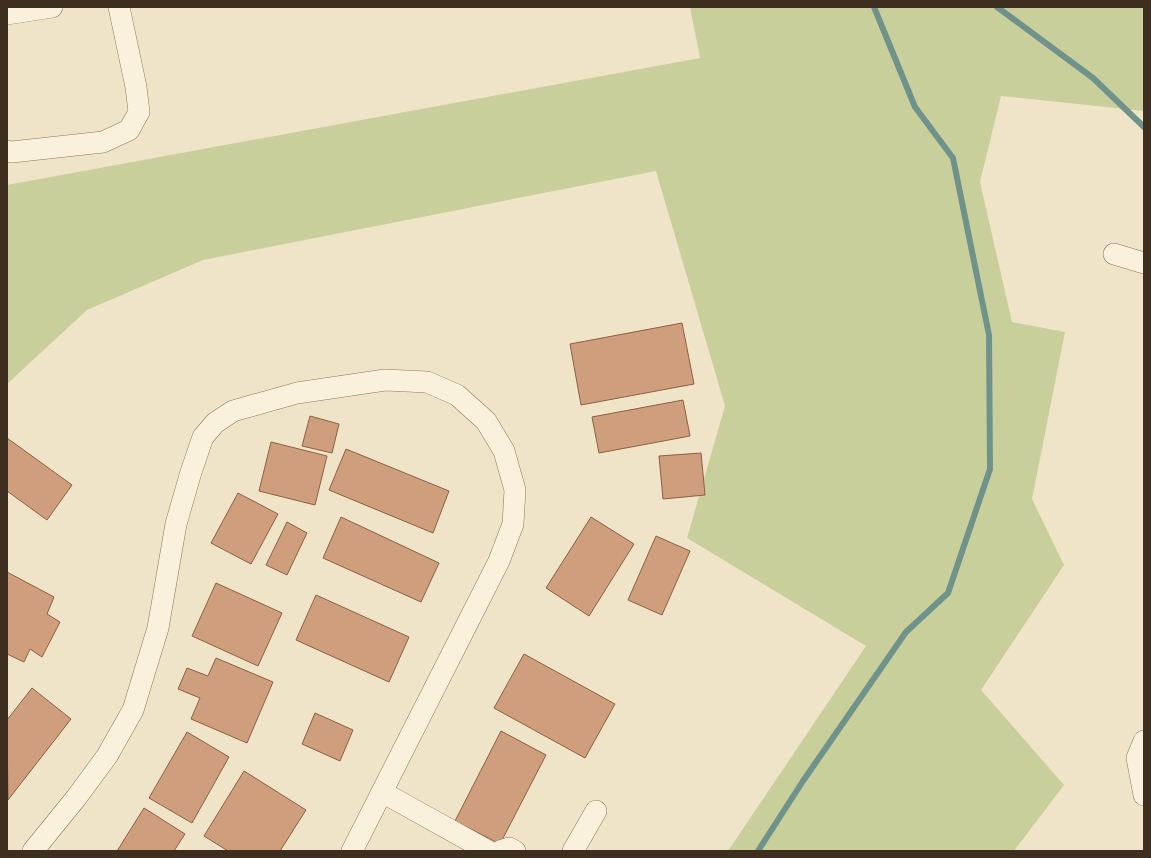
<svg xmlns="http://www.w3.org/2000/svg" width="1151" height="858" font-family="'Playfair Display',serif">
	<rect width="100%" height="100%" fill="#f0e4c8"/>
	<polygon fill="#c9cf9b" points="690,7 1144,7 1144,111 1001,96 980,182 1012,322 1065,332 1032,499 1064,565 981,690 1064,785 1014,851 728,851 866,646 687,538 725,406 656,171 203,260 87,310 7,384 7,185 700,58"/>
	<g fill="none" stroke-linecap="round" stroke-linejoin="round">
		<g stroke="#6f938a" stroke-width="6">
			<polyline points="997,7 1093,78 1144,127"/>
			<polyline points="758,851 803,781 906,632 948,593 990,469 989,335 953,158 915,107 874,7"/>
		</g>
	</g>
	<g fill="#cf9f7d" stroke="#8d5f41">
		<polygon points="682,323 694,384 581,405 570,344"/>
		<polygon points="683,400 690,436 599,453 592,417"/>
		<polygon points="310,416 339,424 332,453 302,446"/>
		<polygon points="7,438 72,485 47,520 7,491"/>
		<polygon points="271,442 327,456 315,505 259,491"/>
		<polygon points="346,449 449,491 433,533 329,490"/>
		<polygon points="701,453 705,495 663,499 659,456"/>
		<polygon points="238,493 278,514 251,564 211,543"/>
		<polygon points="341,517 439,563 421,602 323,558"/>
		<polygon points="591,517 634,544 589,616 546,588"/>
		<polygon points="287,522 307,533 287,575 266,565"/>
		<polygon points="656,536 690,551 662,615 628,600"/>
		<polygon points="7,572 54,597 47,614 60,622 42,657 30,649 24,662 7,654"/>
		<polygon points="216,583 282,613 258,666 192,636"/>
		<polygon points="316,595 409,637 389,682 296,640"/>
		<polygon points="524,654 615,704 585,758 494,708"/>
		<polygon points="216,658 273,682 247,743 191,719 200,698 178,689 187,668 208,676"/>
		<polygon points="32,688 71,719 8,800 7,720"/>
		<polygon points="315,713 353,730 340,761 302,744"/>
		<polygon points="501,731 546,755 500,844 455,821"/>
		<polygon points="187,732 229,757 192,823 149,798"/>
		<polygon points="244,771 306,810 280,851 228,851 204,836"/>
		<polygon points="144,808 185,834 174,851 117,851"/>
	</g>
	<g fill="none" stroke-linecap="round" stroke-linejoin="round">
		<defs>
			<g id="minor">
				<polyline points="7,14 52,7"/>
				<polyline points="7,151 12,152 103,142 129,130 139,112 136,87 119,7"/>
				<polyline points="1114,254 1144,263"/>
				<polyline points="1144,741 1137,758 1144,795"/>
				<polyline points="382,792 488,851"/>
				<polyline points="33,851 76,798 107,756 133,710 158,628 176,524 191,472 203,437 215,423 233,411 297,393 385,380 427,382 457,395 486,421 504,451 515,490 513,524 499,561 352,851"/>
				<polyline points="500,851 509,848 515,851"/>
				<polyline points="573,851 596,811"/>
			</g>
		</defs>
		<use href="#minor" stroke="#8d765c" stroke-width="22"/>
		<use href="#minor" stroke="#faf1dc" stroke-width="21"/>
	</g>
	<rect width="1151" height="858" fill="none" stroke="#3d2e20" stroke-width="16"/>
</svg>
